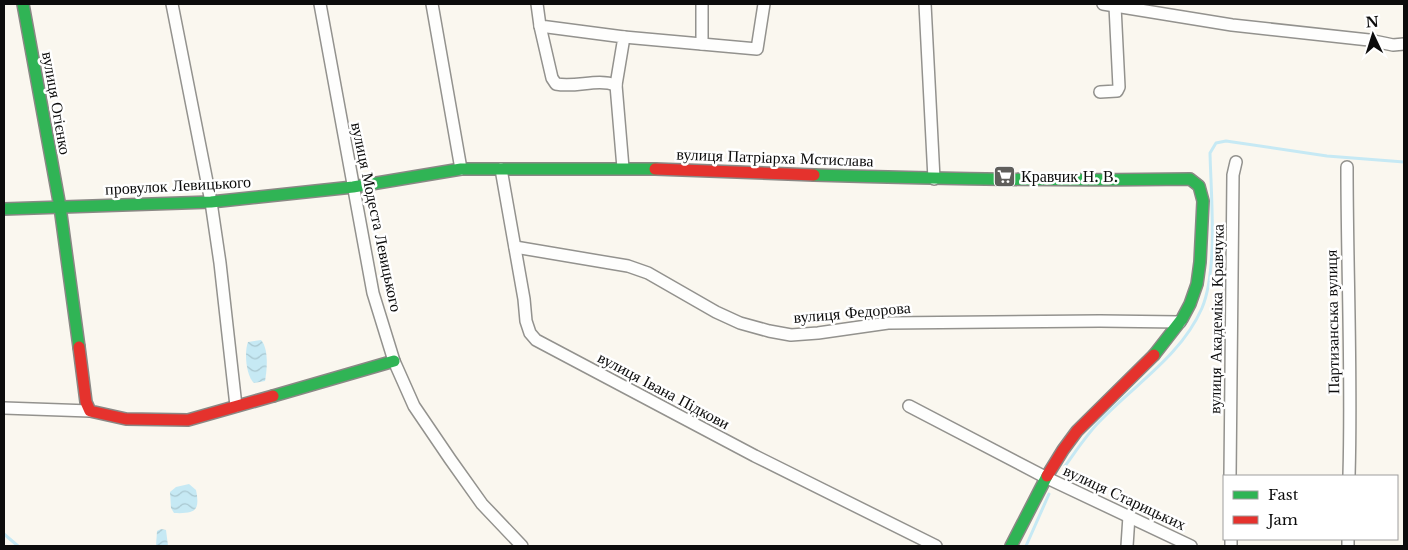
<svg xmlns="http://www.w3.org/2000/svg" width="1408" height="550" font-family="'Libre Baskerville',serif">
	<defs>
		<pattern id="water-waves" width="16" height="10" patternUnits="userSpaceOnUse" patternTransform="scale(1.25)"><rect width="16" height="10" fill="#c6e9f4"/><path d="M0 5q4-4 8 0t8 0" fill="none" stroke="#a9c7d0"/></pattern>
	</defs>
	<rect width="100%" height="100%" fill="#faf7ef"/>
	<g fill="url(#water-waves)">
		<path d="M261,340C269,349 267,370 265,381L254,383C246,376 244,352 248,342Z"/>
		<path d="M189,484L196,490C200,510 196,514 174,513L171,508L170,492L176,487Z"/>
		<polygon points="161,529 166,530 168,546 156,546 157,531"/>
	</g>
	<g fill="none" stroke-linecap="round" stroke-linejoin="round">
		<g stroke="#c6e9f4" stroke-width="3">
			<path d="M1065,466C1076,451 1087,434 1100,421C1135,384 1181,356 1202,308C1218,270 1211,196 1210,153L1216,143L1226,141L1327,156L1404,162"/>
			<polyline points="4,534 18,546"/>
			<polyline points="1026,546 1049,494"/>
		</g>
		<defs>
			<g id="street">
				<polyline points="172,4 211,202 220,263 236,406"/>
				<polyline points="320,4 373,293 394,361 414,406 450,459 482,504 522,546"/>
				<polyline points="432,4 461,169"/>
				<polyline points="537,4 540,26 624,37 616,85 623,168"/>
				<polyline points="925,4 934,179"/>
				<polyline points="1103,4 1232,25 1369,40 1393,45 1404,44"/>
				<path d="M540,26L552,78L556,84C577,88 596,78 616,85"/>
				<polyline points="624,37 757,49 764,4"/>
				<polyline points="702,44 702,4"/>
				<polyline points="1100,92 1117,91 1119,87 1115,6"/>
				<path d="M1347,167C1347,270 1352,373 1349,476"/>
				<polyline points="501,169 524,299 526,321 530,333 536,340 755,456 936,546"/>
				<polyline points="515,247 628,266 648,273 716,312 740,323 769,331 791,335 818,333 888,323 1100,321 1180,322"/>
				<polyline points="909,406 1045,477 1191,546"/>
				<polyline points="4,408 90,411"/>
				<polyline points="1230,476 1233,175 1236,162"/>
				<polyline points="1231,539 1231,546"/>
				<polyline points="1348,539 1348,546"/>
				<polyline points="1127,546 1129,516"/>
			</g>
			<g id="fast">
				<polyline points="23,4 60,207 79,347"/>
				<path d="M814,175C940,179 1065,181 1190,179L1199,186L1203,201L1200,262L1197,284L1190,304L1182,319L1154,355"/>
				<polyline points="4,209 211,202 353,187 461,169 655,169"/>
				<polyline points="273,396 394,361"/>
				<polyline points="1011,546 1047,476"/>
			</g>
			<g id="jam">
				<polyline points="655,169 814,175"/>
				<polyline points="79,347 86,402 90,411 126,419 188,420 273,396"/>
				<polyline points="1047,476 1063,450 1077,431 1154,355"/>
			</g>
		</defs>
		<use href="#street" stroke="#93928e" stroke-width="14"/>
		<use href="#fast" stroke="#8a8885" stroke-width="14"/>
		<use href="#jam" stroke="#8a8885" stroke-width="14"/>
		<use href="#street" stroke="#fefefd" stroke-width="11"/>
		<use href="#fast" stroke="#30b455" stroke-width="11"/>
		<use href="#jam" stroke="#e5322d" stroke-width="11"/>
	</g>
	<defs>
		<symbol id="supermarket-square" viewBox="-11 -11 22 22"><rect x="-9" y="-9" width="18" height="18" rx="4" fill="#5f5e5b" stroke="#fff"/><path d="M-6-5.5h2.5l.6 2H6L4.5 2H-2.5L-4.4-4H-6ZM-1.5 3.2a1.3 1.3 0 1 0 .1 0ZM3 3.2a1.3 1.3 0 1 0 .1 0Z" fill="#fff"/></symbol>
	</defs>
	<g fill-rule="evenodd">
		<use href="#supermarket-square" x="992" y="164" width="25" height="25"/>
	</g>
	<g text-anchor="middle" stroke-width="5" stroke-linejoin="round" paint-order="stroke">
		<g font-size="16" fill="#0c0c0c" stroke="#fff">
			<text transform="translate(57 103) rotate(80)" y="6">вулиця Огієнко</text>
			<text transform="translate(775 157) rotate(2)" y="6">вулиця Патріарха Мстислава</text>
			<text transform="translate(178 185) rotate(-3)" y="6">провулок Левицького</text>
			<text transform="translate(377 217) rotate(78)" y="6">вулиця Модеста Левицького</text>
			<text transform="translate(852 312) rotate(-5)" y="6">вулиця Федорова</text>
			<text transform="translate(1216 319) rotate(-89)" y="6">вулиця Академіка Кравчука</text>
			<text transform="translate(1332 322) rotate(-91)" y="6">Партизанська вулиця</text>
			<text transform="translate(664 390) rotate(28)" y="6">вулиця Івана Підкови</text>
			<text transform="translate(1125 497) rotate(25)" y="6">вулиця Старицьких</text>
		</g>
		<g font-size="16" fill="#0c0c0c" stroke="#fff" text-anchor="start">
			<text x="1021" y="182">Кравчик Н. В.</text>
		</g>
	</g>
	<rect width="1408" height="550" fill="none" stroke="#0c0c0c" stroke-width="10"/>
	<rect x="1223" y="475" width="175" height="65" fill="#ffffff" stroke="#9e9e9e"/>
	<rect x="1233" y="491" width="25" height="8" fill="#30b455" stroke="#9e9e9e"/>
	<text x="1268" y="500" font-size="15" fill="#0c0c0c">Fast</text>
	<rect x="1233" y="516" width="25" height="8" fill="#e5322d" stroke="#9e9e9e"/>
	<text x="1268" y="525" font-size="15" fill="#0c0c0c">Jam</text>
	<g transform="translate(1373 35) rotate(356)" stroke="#ffffff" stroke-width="4" paint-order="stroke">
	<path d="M0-4L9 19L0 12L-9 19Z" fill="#0c0c0c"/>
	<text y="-8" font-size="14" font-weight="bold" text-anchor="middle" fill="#0c0c0c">N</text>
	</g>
</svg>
